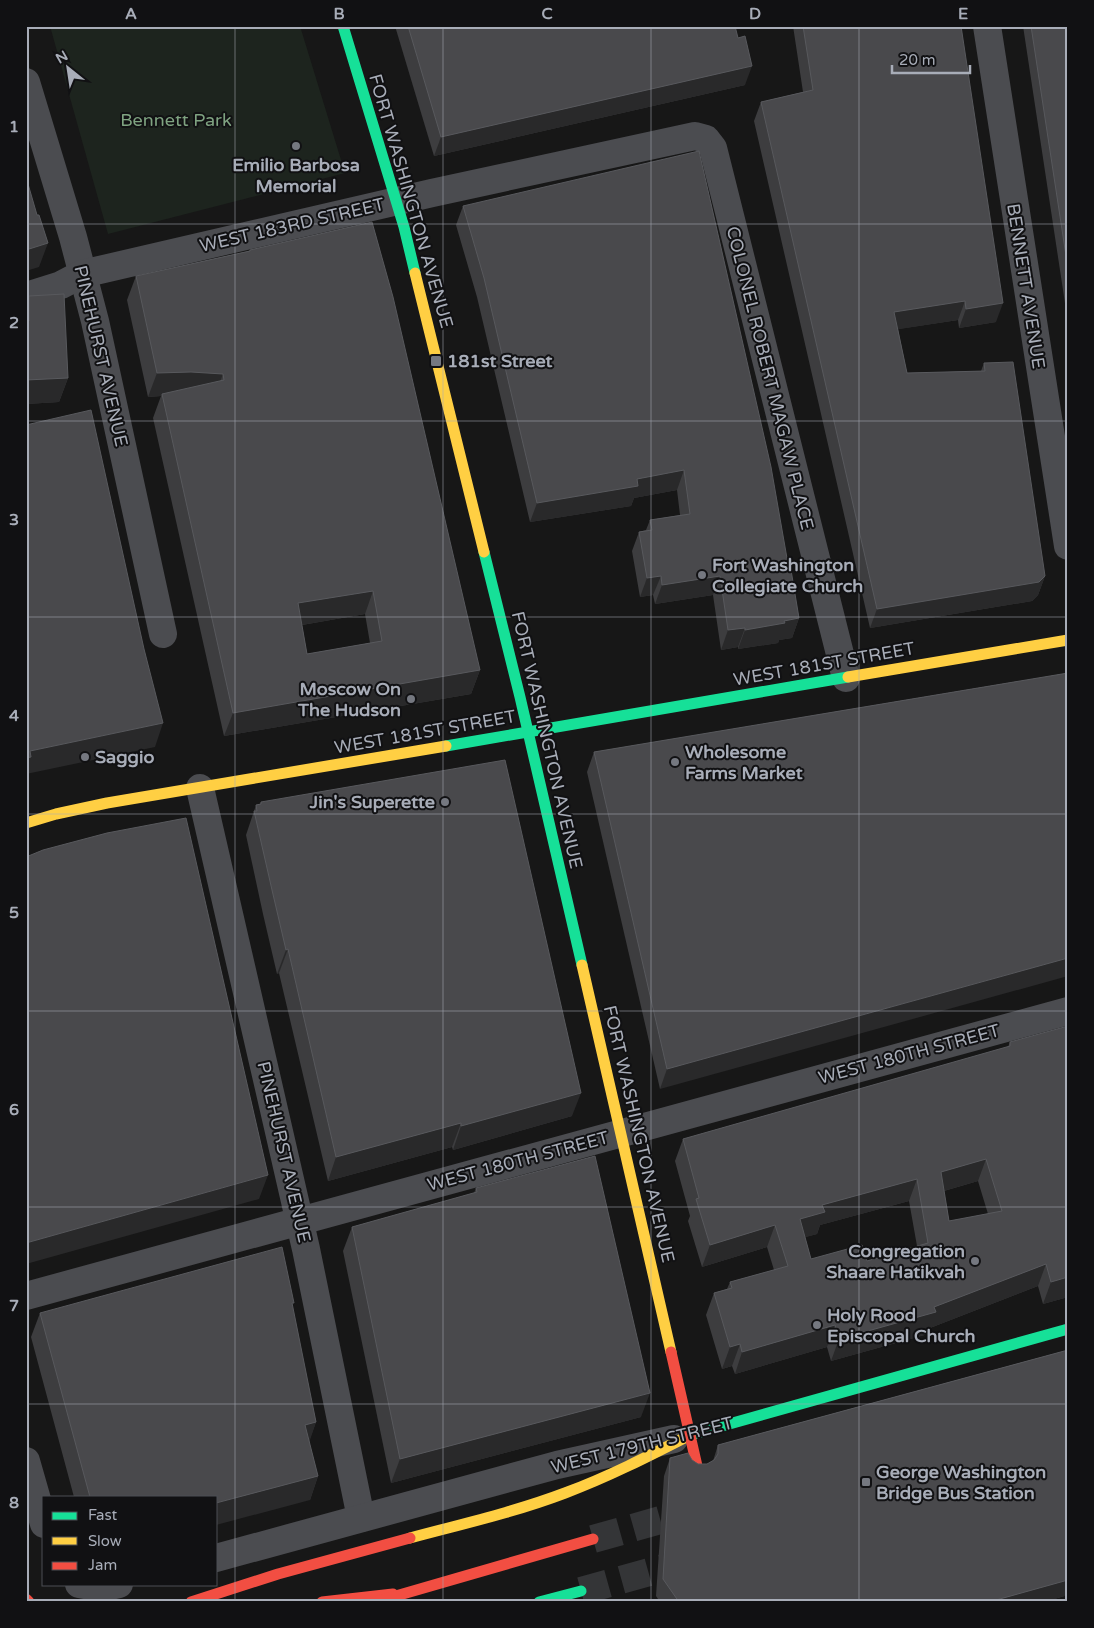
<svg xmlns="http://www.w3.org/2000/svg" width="1094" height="1628" font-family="'Varela Round',sans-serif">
	<rect width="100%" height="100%" fill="#171717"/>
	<polygon fill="#1d241e" points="50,26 300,26 345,173 108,234"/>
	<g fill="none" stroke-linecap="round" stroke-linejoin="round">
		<g stroke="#343537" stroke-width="28" stroke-dasharray="28 14" stroke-linecap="butt">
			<polyline points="593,1539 696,1510"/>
			<polyline points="581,1591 693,1560"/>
		</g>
		<g stroke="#4b4c50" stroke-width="28">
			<polyline points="987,26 1068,546"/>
			<polyline points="26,82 73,237 95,321 163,634"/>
			<polyline points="26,296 61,285 82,274 432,193 695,136 706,139 713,148 846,678"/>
			<polyline points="200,788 306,1249 361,1518"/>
			<polyline points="26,1296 1068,1011"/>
			<polyline points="26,1461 44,1524"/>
			<polyline points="216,1558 557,1465 674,1439"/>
			<polyline points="79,1584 101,1588 119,1584"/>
		</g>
		<g stroke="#16e098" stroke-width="11">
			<polyline points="343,26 404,227 415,273"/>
			<polyline points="484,552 520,697 582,965"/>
			<polyline points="446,746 848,677"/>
			<polyline points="690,1435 1068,1329"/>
			<polyline points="539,1602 581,1591"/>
		</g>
		<g stroke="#ffcf43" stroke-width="11">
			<polyline points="415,273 484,552"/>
			<polyline points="848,677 1068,640"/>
			<polyline points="26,823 56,814 107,803 446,746"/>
			<polyline points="582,965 671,1352"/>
			<path d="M410,1538C462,1524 515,1512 565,1493C608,1477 649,1456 690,1435"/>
		</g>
		<g stroke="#f24e42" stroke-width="11">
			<polyline points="671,1352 697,1466"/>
			<polyline points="26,1599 29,1602"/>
			<polyline points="191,1602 278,1574 410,1538"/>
			<polyline points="322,1602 393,1594"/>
			<polyline points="375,1602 593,1539"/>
		</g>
	</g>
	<g fill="#3d3d3f" fill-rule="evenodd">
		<polygon points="395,26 735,26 745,85 434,156"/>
		<polygon points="793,26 961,26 996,322 959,328 958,320 898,329 907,373 981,371 984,363 1045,576 1038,595 1032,601 870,628 754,121 761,102 803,92"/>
		<polygon points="1023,26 1068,26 1068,323"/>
		<polygon points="463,206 788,564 799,618 792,638 779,640 778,643 738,649 738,647 721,650 713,595 655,604 653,595 640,597 632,551 639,532 646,530 650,520 680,515 677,490 634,498 631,506 530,522 477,297 456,225"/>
		<path d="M250,250L480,670L471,694L224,736L153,418L161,396L148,397L127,300L136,276L249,251ZM365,614L370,643L307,654L302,625Z"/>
		<polygon points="29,296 68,378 59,402 26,404 26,302"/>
		<polygon points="1068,673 660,1089 587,772 594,752"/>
		<polygon points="261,802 572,1116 453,1150 452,1147 328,1181 279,973 277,974 263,914 246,835 256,805 260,804"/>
		<path d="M1010,1042L1068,1297L1043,1304L1038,1286L930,1328L928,1334L831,1361L827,1347L735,1374L732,1366L722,1369L706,1315L714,1293L727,1289L730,1282L774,1270L767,1247L702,1267L688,1221L690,1216L675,1161L683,1139L1008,1047ZM978,1181L988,1214L949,1221L944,1191ZM909,1201L917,1246L867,1261L811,1259L805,1237L817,1234L820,1225Z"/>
		<polygon points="476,1188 641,1417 391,1483 343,1251 352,1227 474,1193"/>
		<polygon points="292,1306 316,1422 309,1441 318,1476 310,1500 216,1497 74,1497 31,1337 40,1313"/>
		<polygon points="1068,1350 1068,1595 1044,1602 660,1602 656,1596 664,1476 670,1458 692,1460 698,1464 707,1464 713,1461 718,1445"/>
	</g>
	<g fill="#29292a">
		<polygon points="752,66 745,85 434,156 441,137"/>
		<polygon points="48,243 39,267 26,271 26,250"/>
		<polygon points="965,301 958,320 887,331 894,312"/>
		<polygon points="1003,303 996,322 959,328 966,309"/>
		<polygon points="191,372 223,374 214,398 162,394 161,396 148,397 157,373"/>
		<polygon points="68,378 59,402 26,404 26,380"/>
		<polygon points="684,470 677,490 634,498 631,506 530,522 537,503 637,479"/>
		<polygon points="661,576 653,595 640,597 647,578"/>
		<polygon points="720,576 713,595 655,604 662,585"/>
		<polygon points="1045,576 1038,595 1032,601 870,628 877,609"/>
		<polygon points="373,591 365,614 290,627 298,603"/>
		<polygon points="799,618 792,638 779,640 778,643 738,649 745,630 784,621"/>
		<polygon points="745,628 738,647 721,650 728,630"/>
		<polygon points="480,670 471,694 224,736 233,713"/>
		<polygon points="163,723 155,747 26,774 26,758 30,751"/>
		<polygon points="288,949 279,973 277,974 286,950"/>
		<polygon points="1068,958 1068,976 660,1089 667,1069"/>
		<polygon points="581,1093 572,1116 453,1150 461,1126"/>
		<polygon points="461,1123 452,1147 328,1181 336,1157"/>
		<polygon points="986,1159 978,1181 933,1194 941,1172"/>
		<polygon points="268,1175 259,1199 26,1264 26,1243"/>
		<polygon points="917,1179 909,1201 820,1225 817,1234 792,1241 800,1219 822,1205"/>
		<polygon points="775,1225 767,1247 702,1267 710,1245"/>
		<polygon points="1046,1264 1038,1286 930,1328 928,1334 831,1361 839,1339 934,1307"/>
		<polygon points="1068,1277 1068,1297 1043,1304 1051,1282"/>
		<polygon points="835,1325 827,1347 735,1374 742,1352"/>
		<polygon points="740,1344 732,1366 722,1369 730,1347"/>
		<polygon points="650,1393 641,1417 391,1483 400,1459"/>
		<polygon points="316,1422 308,1446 305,1425"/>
		<polygon points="318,1476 310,1500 216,1525 216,1503"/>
		<polygon points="1068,1580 1068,1595 1044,1602 989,1602"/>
	</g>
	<g fill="#49494c" stroke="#58595d" fill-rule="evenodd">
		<polygon points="408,26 735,26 738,38 745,36 752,66 441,137"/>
		<polygon points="803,26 961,26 1003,303 966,309 965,301 894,312 907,373 985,371 984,363 1013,362 1045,576 1039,582 877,609 761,102 813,90"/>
		<polygon points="1031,26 1068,26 1068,269"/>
		<polygon points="699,151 771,467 788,564 790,564 799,618 784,621 785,623 745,630 745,628 728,630 720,576 662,585 661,576 647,578 639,532 652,530 650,520 690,514 684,470 637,479 638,486 537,503 484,278 463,206"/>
		<polygon points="26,177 37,215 39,215 48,243 26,250"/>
		<path d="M372,222L393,297L480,670L233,713L162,394L224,380L223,374L191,372L157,373L136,276L250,251V250ZM373,591L382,641L307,654L298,603Z"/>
		<polygon points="64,294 68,378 26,380 26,321 29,321 29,296"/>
		<polygon points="91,410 144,649 163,723 30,751 31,757 26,758 26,425"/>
		<polygon points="1068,673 1068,958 667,1069 594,752"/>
		<polygon points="505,760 581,1093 461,1126 461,1123 336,1157 288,949 286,950 272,890 254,811 257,811 256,805 261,804 261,802"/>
		<polygon points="186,818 268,1175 26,1243 26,857 43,850 107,833"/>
		<path d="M1068,1026V1277L1051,1282L1046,1264L934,1307L936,1312L839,1339L835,1325L742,1352L740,1344L730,1347L714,1293L732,1288L730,1282L788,1266L775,1225L710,1245L696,1199L699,1198L683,1139L1010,1046V1042ZM986,1159L1002,1211L949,1221L941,1172ZM917,1179L928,1243L867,1261L862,1245L811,1259L800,1219L825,1212L822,1205Z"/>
		<polygon points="595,1156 650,1393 400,1459 352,1227 477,1192 476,1188"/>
		<polygon points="282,1247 294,1303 292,1303 316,1422 305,1425 318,1476 216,1503 216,1497 90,1497 40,1313"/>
		<polygon points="1068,1350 1068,1580 989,1602 679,1602 663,1579 670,1458 688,1453 692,1460 698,1464 707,1464 714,1460 718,1454 718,1445"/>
	</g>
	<path fill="none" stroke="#a8adb8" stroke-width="1" stroke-opacity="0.55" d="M235,26V1602M443,26V1602M651,26V1602M859,26V1602M26,224H1068M26,421H1068M26,617H1068M26,814H1068M26,1011H1068M26,1207H1068M26,1404H1068"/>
	<g fill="#757880" stroke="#111113" stroke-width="2">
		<circle cx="296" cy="146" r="5"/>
		<rect x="430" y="355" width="12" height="12" rx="2.5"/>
		<circle cx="702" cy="575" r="5"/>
		<circle cx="411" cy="699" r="5"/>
		<circle cx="85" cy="757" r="5"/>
		<circle cx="675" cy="762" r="5"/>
		<circle cx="445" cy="802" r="5"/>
		<circle cx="975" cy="1261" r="5"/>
		<circle cx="817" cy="1325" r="5"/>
		<rect x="861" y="1477" width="10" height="10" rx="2.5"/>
	</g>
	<g text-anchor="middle" stroke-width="4" stroke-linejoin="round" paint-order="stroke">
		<g font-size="18" fill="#7fa381" stroke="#111113">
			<text x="176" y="126">Bennett Park</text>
		</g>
		<g font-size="18" font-weight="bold" fill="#a8adb8" stroke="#111113" text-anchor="start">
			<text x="296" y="171" text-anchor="middle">Emilio Barbosa<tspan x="296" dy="21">Memorial</tspan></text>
			<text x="447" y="367">181st Street</text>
			<text x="712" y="571">Fort Washington<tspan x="712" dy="21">Collegiate Church</tspan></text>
			<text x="401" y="695" text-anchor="end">Moscow On<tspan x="401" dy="21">The Hudson</tspan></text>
			<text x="685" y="758">Wholesome<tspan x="685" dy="21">Farms Market</tspan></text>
			<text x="95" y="763">Saggio</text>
			<text x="435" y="808" text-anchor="end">Jin's Superette</text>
			<text x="965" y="1257" text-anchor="end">Congregation<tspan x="965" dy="21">Shaare Hatikvah</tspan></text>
			<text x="827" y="1321">Holy Rood<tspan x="827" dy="21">Episcopal Church</tspan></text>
			<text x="876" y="1478">George Washington<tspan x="876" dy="21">Bridge Bus Station</tspan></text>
		</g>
		<g font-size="18" fill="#a8adb8" stroke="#111113">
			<text transform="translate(411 201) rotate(74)" y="6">FORT WASHINGTON AVENUE</text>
			<text transform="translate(292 225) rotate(-13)" y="6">WEST 183RD STREET</text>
			<text transform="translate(1026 286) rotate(81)" y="6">BENNETT AVENUE</text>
			<text transform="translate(101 356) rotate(77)" y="6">PINEHURST AVENUE</text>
			<text transform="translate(770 378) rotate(76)" y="6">COLONEL ROBERT MAGAW PLACE</text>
			<text transform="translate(824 664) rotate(-10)" y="6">WEST 181ST STREET</text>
			<text transform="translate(425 732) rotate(-10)" y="6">WEST 181ST STREET</text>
			<text transform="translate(547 740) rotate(77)" y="6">FORT WASHINGTON AVENUE</text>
			<text transform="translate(909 1054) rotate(-15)" y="6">WEST 180TH STREET</text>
			<text transform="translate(639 1134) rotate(77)" y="6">FORT WASHINGTON AVENUE</text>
			<text transform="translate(284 1152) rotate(77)" y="6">PINEHURST AVENUE</text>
			<text transform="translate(518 1161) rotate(-15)" y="6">WEST 180TH STREET</text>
			<text transform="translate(642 1445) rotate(-14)" y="6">WEST 179TH STREET</text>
		</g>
	</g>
	<rect width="1094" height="1628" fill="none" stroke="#111113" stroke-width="55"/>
	<rect x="42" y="1496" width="175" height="90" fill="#111113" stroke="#4d4f55"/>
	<rect x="52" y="1512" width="25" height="8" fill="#16e098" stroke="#4d4f55"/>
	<text x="88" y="1520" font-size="15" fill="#a8adb8">Fast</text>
	<rect x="52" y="1537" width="25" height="8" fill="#ffcf43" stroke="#4d4f55"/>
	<text x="88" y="1546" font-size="15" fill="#a8adb8">Slow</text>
	<rect x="52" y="1562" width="25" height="8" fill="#f24e42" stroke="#4d4f55"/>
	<text x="88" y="1570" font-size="15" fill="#a8adb8">Jam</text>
	<g transform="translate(68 68) rotate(330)" stroke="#111113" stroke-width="4" paint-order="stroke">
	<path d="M0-4L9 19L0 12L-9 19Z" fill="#a8adb8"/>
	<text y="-8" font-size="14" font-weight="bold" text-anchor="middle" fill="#a8adb8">N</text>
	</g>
	<path d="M892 65v8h78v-8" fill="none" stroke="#a8adb8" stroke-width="2.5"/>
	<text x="899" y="65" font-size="15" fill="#a8adb8" stroke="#111113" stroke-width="4" paint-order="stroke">20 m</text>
	<rect x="28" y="28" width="1038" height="1572" fill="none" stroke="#a8adb8" stroke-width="2"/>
	<g font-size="16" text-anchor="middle" font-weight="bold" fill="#a8adb8">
		<text x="131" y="19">A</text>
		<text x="339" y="19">B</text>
		<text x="547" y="19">C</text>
		<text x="755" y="19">D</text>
		<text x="963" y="19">E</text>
		<text x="14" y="132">1</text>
		<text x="14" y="328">2</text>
		<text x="14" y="525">3</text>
		<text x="14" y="721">4</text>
		<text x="14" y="918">5</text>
		<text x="14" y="1115">6</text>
		<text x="14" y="1311">7</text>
		<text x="14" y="1508">8</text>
	</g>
</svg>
